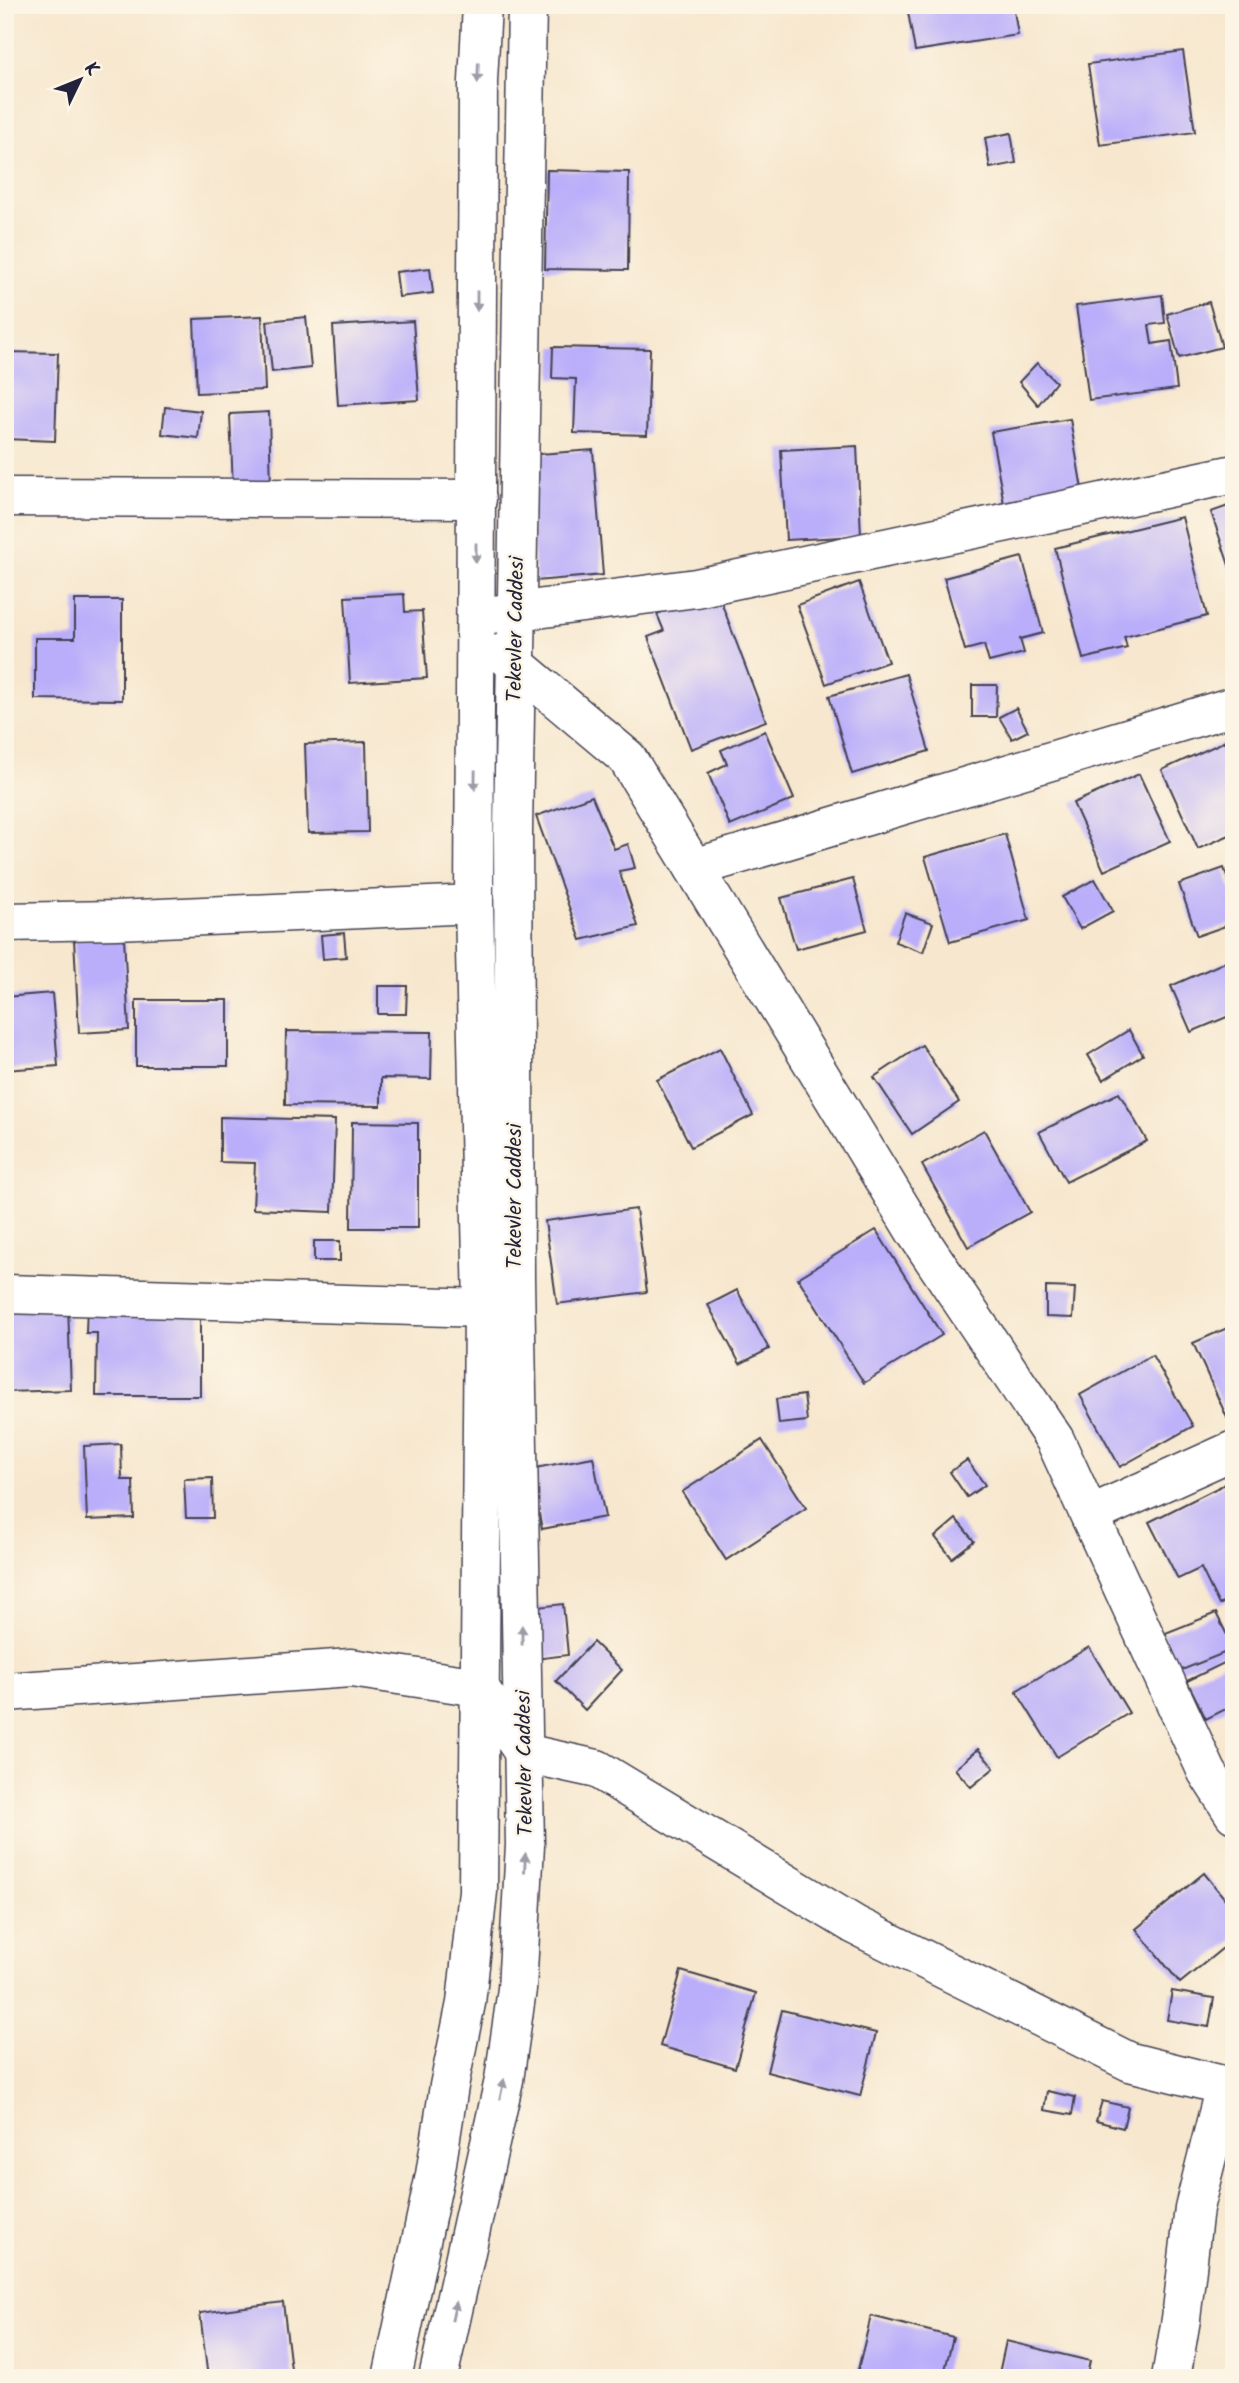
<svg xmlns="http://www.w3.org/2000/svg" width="1239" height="2383" font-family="Kalam,sans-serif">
	<rect width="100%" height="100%" fill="#fcf5e5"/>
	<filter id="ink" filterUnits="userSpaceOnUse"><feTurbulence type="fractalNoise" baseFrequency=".0143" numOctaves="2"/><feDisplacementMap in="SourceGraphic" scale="14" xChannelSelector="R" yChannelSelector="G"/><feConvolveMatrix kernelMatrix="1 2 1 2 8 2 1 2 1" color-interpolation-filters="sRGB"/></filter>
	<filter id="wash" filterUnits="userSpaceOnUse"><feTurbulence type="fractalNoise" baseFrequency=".00686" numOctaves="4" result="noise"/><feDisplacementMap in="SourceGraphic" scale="28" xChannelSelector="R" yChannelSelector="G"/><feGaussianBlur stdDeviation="1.57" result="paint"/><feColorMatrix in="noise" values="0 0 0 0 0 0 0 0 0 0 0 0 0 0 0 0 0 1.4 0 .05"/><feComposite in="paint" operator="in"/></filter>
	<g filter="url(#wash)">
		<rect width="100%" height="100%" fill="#f7e7ce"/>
		<g id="blocks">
			<g fill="#baaefa">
				<polygon points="952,5 1013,5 1018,35 915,51 908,12"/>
				<polygon points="1183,51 1195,132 1100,145 1088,64"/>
				<polygon points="1011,133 1016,163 990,168 985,138"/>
				<polygon points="547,170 629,172 628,270 545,269"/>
				<polygon points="430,268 433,293 399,297 396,272"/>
				<polygon points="1162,295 1165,323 1149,325 1152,344 1171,341 1177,389 1089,400 1076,306"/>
				<polygon points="1209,302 1222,347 1179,358 1167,314"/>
				<polygon points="262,316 265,390 197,393 194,319"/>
				<polygon points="306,317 311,368 272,372 267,321"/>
				<polygon points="413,321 419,400 338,405 333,326"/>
				<polygon points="553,347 650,349 647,435 574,433 576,379 552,378"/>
				<polygon points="5,352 58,353 55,441 5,439"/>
				<polygon points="1037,363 1056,382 1038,405 1019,382"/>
				<polygon points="165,407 201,411 198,438 162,434"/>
				<polygon points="269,412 271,488 233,489 230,414"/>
				<polygon points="1070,419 1083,495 1005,509 991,432"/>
				<polygon points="857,446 861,536 786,540 781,450"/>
				<polygon points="593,450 603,575 536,581 526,455"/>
				<polygon points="1234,504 1234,576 1233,577 1211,512"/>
				<polygon points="1182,517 1207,616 1124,637 1127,648 1083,659 1055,548"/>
				<polygon points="1022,557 1043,633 1020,639 1024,653 989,662 984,645 965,650 944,578"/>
				<polygon points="859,582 888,662 826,684 797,605"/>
				<polygon points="717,591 766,721 691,749 648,637 664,631 657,614"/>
				<polygon points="404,594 405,612 422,611 427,678 350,683 345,597"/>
				<polygon points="75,600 122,600 122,700 35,699 35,638 75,638"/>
				<polygon points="906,674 929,751 852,774 829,696"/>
				<polygon points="972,685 997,685 996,717 972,717"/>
				<polygon points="1016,708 1028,731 1012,739 999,717"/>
				<polygon points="765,731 794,799 730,826 708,773 727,764 721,750"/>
				<polygon points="1234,737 1234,833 1198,849 1162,770"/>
				<polygon points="366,742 368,832 308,833 305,744"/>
				<polygon points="1139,774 1170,841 1104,871 1073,803"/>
				<polygon points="592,796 614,849 628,844 635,868 619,871 638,926 581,940 536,816"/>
				<polygon points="1005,834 1029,920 950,942 925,857"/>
				<polygon points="1224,868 1234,896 1234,923 1197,936 1179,884"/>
				<polygon points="853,879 867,930 796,949 781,898"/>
				<polygon points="1095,879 1113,911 1080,929 1062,897"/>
				<polygon points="905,913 933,923 923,952 895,942"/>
				<polygon points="344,933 346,957 323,959 321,935"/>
				<polygon points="124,937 129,1030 79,1033 74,939"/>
				<polygon points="1234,958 1234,1014 1191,1032 1171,986"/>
				<polygon points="378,986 407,986 406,1014 378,1014"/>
				<polygon points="52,993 58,1066 5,1070 5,997"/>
				<rect x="136" y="1000" width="92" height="66"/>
				<polygon points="1129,1030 1143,1055 1103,1080 1088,1055"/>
				<polygon points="286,1031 432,1032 431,1079 381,1078 381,1106 285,1105"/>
				<polygon points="922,1045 959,1102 912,1134 874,1077"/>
				<polygon points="720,1048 753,1115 691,1147 657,1080"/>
				<polygon points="1119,1093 1147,1141 1066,1182 1039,1132"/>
				<polygon points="220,1117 335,1120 332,1212 253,1209 255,1163 220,1162"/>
				<polygon points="352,1122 418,1123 418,1228 351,1228"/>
				<polygon points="984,1130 1030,1212 968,1247 922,1165"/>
				<polygon points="636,1209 647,1292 557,1304 545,1221"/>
				<polygon points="876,1230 942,1335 864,1383 798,1278"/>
				<rect x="314" y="1241" width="26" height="20"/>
				<polygon points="1046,1287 1075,1288 1073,1318 1046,1317"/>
				<polygon points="737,1290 769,1349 740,1364 708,1305"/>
				<polygon points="87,1305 200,1305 200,1396 96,1396 97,1333 86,1333"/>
				<polygon points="68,1306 71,1390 5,1392 5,1308"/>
				<polygon points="1234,1325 1234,1433 1193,1343"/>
				<polygon points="1152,1355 1193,1426 1120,1467 1080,1395"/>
				<polygon points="804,1395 807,1421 779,1424 776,1399"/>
				<polygon points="762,1440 806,1508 726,1560 682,1492"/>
				<polygon points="121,1444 122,1480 133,1480 134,1518 87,1520 84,1446"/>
				<polygon points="593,1457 605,1517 542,1529 530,1469"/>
				<polygon points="967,1460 985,1485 967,1497 950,1472"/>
				<polygon points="212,1478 213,1518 186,1518 184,1479"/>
				<polygon points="1231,1481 1234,1485 1234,1597 1219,1605 1201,1568 1178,1579 1149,1522"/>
				<polygon points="956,1519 974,1541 952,1558 935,1537"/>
				<polygon points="563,1604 568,1655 527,1660 521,1609"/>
				<polygon points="1216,1613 1234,1649 1177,1672 1163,1634"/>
				<polygon points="593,1642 622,1670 585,1710 556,1681"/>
				<polygon points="1089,1647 1129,1713 1057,1757 1016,1691"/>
				<polygon points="1234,1658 1234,1705 1206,1719 1187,1681"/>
				<polygon points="978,1749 994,1768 971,1787 955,1769"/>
				<polygon points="1204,1873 1234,1910 1234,1939 1180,1983 1136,1929"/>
				<polygon points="681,1971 756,1993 735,2068 660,2046"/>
				<polygon points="1172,1991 1214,1998 1209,2027 1167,2020"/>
				<polygon points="782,2010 876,2033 860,2096 767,2072"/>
				<polygon points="1047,2091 1075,2097 1072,2115 1044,2110"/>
				<polygon points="1102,2101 1128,2107 1123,2128 1096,2121"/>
				<polygon points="283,2302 292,2378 208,2378 200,2313"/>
				<polygon points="871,2316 953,2337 943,2378 856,2378"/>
				<polygon points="1006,2341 1090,2361 1086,2378 998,2378"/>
				<polygon points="144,2373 172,2376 172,2378 143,2378"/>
			</g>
		</g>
	</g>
	<g filter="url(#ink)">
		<use href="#blocks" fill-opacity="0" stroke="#424051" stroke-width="2"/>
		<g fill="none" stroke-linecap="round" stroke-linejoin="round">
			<defs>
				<g id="minor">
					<polyline points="5,497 477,499"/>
					<polyline points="492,615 696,588 1234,474"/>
					<polyline points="502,653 627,758 916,1233 1055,1440 1207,1772 1234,1814"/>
					<polyline points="694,868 1234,706"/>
					<polyline points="5,922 116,920 474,904"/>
					<polyline points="5,1294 483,1308"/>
					<polyline points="1090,1515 1234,1450"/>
					<polyline points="5,1692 351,1668 479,1687 524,1753 597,1769 855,1925 1130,2062 1234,2088"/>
					<polyline points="392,2378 435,2175 449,2086 466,2003 478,1891 483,1308 474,904 478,81 482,5"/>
					<polyline points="438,2378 504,2080 517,1989 525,1845 515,1278 513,832 527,5"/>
					<polyline points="1171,2378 1181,2319 1194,2208 1225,2086"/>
				</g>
			</defs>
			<use href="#minor" stroke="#424051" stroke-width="41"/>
			<use href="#minor" stroke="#fff" stroke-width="38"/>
		</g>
		<defs><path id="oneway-solid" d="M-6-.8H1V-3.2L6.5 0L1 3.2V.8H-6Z" transform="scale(1.75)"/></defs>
		<g fill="#9c9ca7">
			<use href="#oneway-solid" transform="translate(478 73) rotate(92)"/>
			<use href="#oneway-solid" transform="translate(477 301) rotate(90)"/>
			<use href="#oneway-solid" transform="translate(476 553) rotate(90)"/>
			<use href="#oneway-solid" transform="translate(475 780) rotate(91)"/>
			<use href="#oneway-solid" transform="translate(522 1635) rotate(-91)"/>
			<use href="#oneway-solid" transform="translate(525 1863) rotate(-87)"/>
			<use href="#oneway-solid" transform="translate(502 2089) rotate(-78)"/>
			<use href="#oneway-solid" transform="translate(454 2311) rotate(-78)"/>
		</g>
	</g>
	<g text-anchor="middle" stroke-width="5" stroke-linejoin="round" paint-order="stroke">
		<g font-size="21" fill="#22223b" stroke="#fcf5e5">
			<text transform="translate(515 629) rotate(-89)" y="7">Tekevler Caddesi</text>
			<text transform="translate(514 1196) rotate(-90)" y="7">Tekevler Caddesi</text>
			<text transform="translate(524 1763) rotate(-91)" y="7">Tekevler Caddesi</text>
		</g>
	</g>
	<rect width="1239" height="2383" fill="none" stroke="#fcf5e5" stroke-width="28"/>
	<g transform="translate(80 80) rotate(47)" stroke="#fcf5e5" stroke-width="5" paint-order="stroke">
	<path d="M0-5L12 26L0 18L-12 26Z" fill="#22223b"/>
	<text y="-10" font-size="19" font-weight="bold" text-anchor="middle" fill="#22223b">K</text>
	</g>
</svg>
